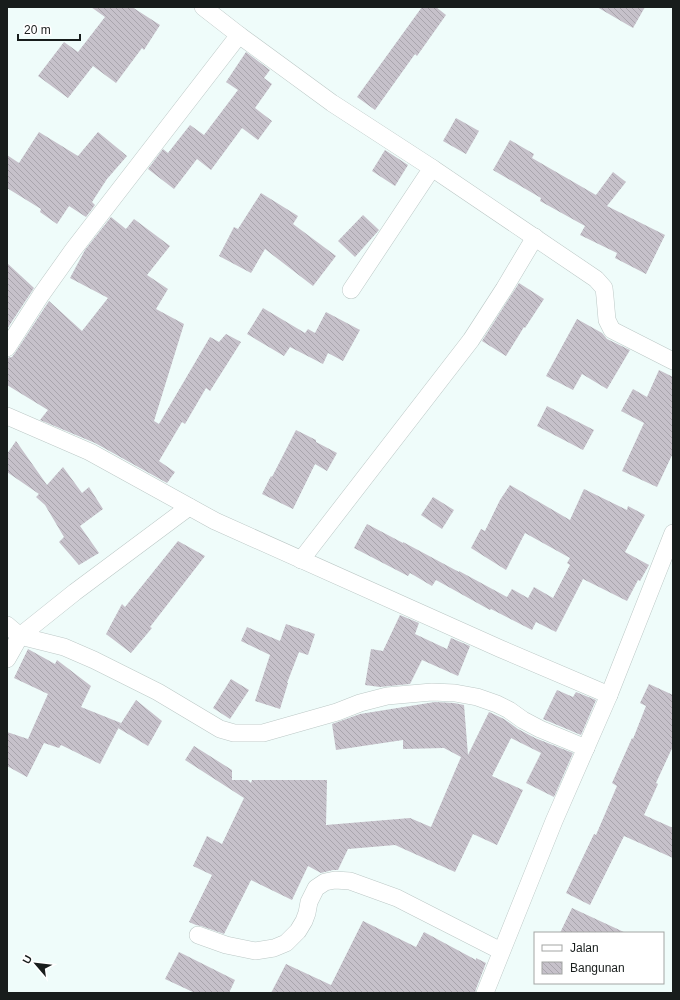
<svg xmlns="http://www.w3.org/2000/svg" width="680" height="1000" font-family="Helvetica,sans-serif">
	<defs>
		<pattern id="building-back-hatch" width="6" height="6" patternUnits="userSpaceOnUse"><rect width="6" height="6" fill="#c6c1ca"/><path d="M-1 5l2 2M0 0l6 6M5-1l2 2" fill="none" stroke="#a9a5ad"/></pattern>
	</defs>
	<rect width="100%" height="100%" fill="#effcfa"/>
	<g fill="url(#building-back-hatch)">
		<polygon points="91,7 132,7 160,25 144,50 142,48 116,83 93,66 68,98 38,76 64,42 78,52 105,17"/>
		<polygon points="422,7 436,7 446,15 417,56 415,54 375,110 357,97"/>
		<polygon points="597,7 645,7 633,28"/>
		<polygon points="246,52 270,70 264,78 272,84 255,108 272,121 258,140 242,128 211,170 197,159 174,189 148,169 163,149 168,153 190,125 204,135 238,90 226,82"/>
		<polygon points="456,118 479,131 466,154 443,141"/>
		<polygon points="39,132 78,156 98,132 127,156 107,179 92,202 95,205 86,217 69,206 57,224 40,212 41,209 7,188 7,155 19,163"/>
		<polygon points="510,140 534,154 532,158 596,195 613,172 626,182 607,206 665,235 646,274 615,258 617,253 580,235 585,226 540,201 541,198 493,170"/>
		<polygon points="385,150 408,165 395,186 372,171"/>
		<polygon points="261,193 298,216 293,224 336,256 313,286 265,249 251,273 219,256 234,227 238,229"/>
		<polygon points="363,215 379,230 355,257 338,241"/>
		<polygon points="111,217 126,229 134,219 170,246 147,275 168,289 156,309 184,324 154,421 159,424 210,337 219,342 226,334 241,342 210,391 206,388 185,424 182,422 159,461 175,472 167,483 95,443 40,420 48,410 7,385 7,358 12,357 15,353 49,301 82,331 108,298 70,278 85,250"/>
		<polygon points="7,263 34,288 7,329"/>
		<polygon points="519,283 544,299 525,328 524,327 506,356 482,341"/>
		<polygon points="263,308 305,333 308,329 315,333 326,312 360,330 343,361 328,353 323,364 290,347 284,356 247,334"/>
		<polygon points="577,319 602,333 607,339 630,350 607,389 582,374 573,390 546,376"/>
		<polygon points="659,370 673,377 673,453 657,487 622,471 644,423 621,411 633,389 647,397"/>
		<polygon points="547,406 594,430 583,450 537,426"/>
		<polygon points="296,430 316,440 316,442 337,453 327,471 315,464 293,509 262,494 271,476 272,477"/>
		<polygon points="16,441 47,485 63,467 82,493 89,487 103,509 80,526 99,553 79,565 59,542 64,537 45,505 36,497 39,494 7,472 7,454"/>
		<polygon points="510,485 570,520 584,489 627,510 628,506 645,515 625,552 649,565 640,581 638,580 627,601 583,579 556,632 536,622 532,630 491,609 490,610 436,580 432,586 410,573 408,576 354,548 367,524 403,543 403,542 459,572 459,571 507,597 512,589 528,598 534,587 553,598 570,565 567,563 570,558 525,533 506,570 471,548 481,529 485,531 500,500"/>
		<polygon points="433,497 454,510 442,529 421,515"/>
		<polygon points="178,541 205,556 150,627 152,628 131,653 106,634 122,604 125,607"/>
		<polygon points="400,615 419,623 415,634 447,649 451,638 470,646 458,676 422,660 410,684 380,687 365,685 371,649 383,651"/>
		<polygon points="286,624 315,634 308,655 299,652 287,683 288,683 280,709 255,701 270,655 241,641 247,627 280,641"/>
		<polygon points="28,649 55,664 57,660 91,686 81,707 121,723 100,764 61,745 59,748 44,743 27,777 7,766 7,732 28,739 48,694 14,678"/>
		<polygon points="231,679 249,690 230,719 213,708"/>
		<polygon points="649,684 673,695 673,746 656,783 658,784 644,815 673,828 673,858 624,836 590,905 566,893 594,834 596,835 617,786 612,783 632,738 633,739 646,706 640,703"/>
		<polygon points="557,690 573,697 576,692 596,700 581,735 543,719"/>
		<polygon points="136,700 162,721 148,746 118,728"/>
		<polygon points="435,702 454,703 464,705 468,755 489,712 504,719 518,729 535,738 573,753 554,797 526,783 541,753 511,738 492,776 523,790 497,845 473,834 455,872 395,845 348,849 338,870 333,870 321,873 308,866 292,900 251,880 224,934 201,926 196,925 189,922 212,875 193,866 207,836 222,844 244,798 185,760 194,746 232,770 232,780 248,780 251,783 252,780 327,780 326,825 410,818 431,827 461,757 444,748 403,749 403,740 336,750 332,724 360,714"/>
		<polygon points="572,908 626,933 560,933"/>
		<polygon points="363,921 416,947 424,932 476,960 476,958 486,963 476,989 475,993 271,993 286,964 331,985"/>
		<polygon points="179,952 235,980 229,993 195,993 165,979"/>
	</g>
	<g fill="none" stroke-linecap="round" stroke-linejoin="round">
		<defs>
			<g id="street">
				<polyline points="239,35 332,103 432,168 351,290"/>
				<polyline points="432,168 596,279 604,288 605,297 607,320 612,330 673,361"/>
				<polyline points="7,348 41,295 73,250 239,35 203,7"/>
				<polyline points="7,416 90,452 215,521 501,649 609,695"/>
				<polyline points="301,560 471,340 504,289 535,237"/>
				<polyline points="7,625 20,636 64,647 94,660 158,692 220,729 234,733 263,733 337,712 360,703 387,696 432,692 455,693 477,697 497,704 509,710 523,720 540,729 586,748"/>
				<polyline points="7,659 20,636 75,592 189,507"/>
				<polyline points="198,935 226,945 255,951 274,948 286,943 298,931 304,921 307,913 309,902 316,888 325,882 335,880 350,881 397,898 501,951"/>
				<polyline points="485,993 554,821 609,695 673,533"/>
			</g>
		</defs>
		<use href="#street" stroke="#bcc8c6" stroke-width="18"/>
		<use href="#street" stroke="#fff" stroke-width="17"/>
	</g>
	<rect width="680" height="1000" fill="none" stroke="#181d1c" stroke-width="16"/>
	<rect x="534" y="932" width="130" height="52" fill="#ffffff" stroke="#a3a5a4"/>
	<rect x="542" y="945" width="20" height="6" fill="#ffffff" stroke="#a3a5a4"/>
	<text x="570" y="952" font-size="12" fill="#181d1c">Jalan</text>
	<rect x="542" y="962" width="20" height="12" fill="url(#building-back-hatch)" stroke="#a3a5a4"/>
	<text x="570" y="972" font-size="12" fill="#181d1c">Bangunan</text>
	<g transform="translate(36 964) rotate(298)" stroke="#ffffff" stroke-width="3" paint-order="stroke">
	<path d="M0-3L7 15L0 10L-7 15Z" fill="#181d1c"/>
	<text y="-6" font-size="11" font-weight="bold" text-anchor="middle" fill="#181d1c">U</text>
	</g>
	<path d="M18 34v6h62v-6" fill="none" stroke="#181d1c" stroke-width="2"/>
	<text x="24" y="34" font-size="12" fill="#181d1c" stroke="#ffffff" stroke-width="3" paint-order="stroke">20 m</text>
</svg>
